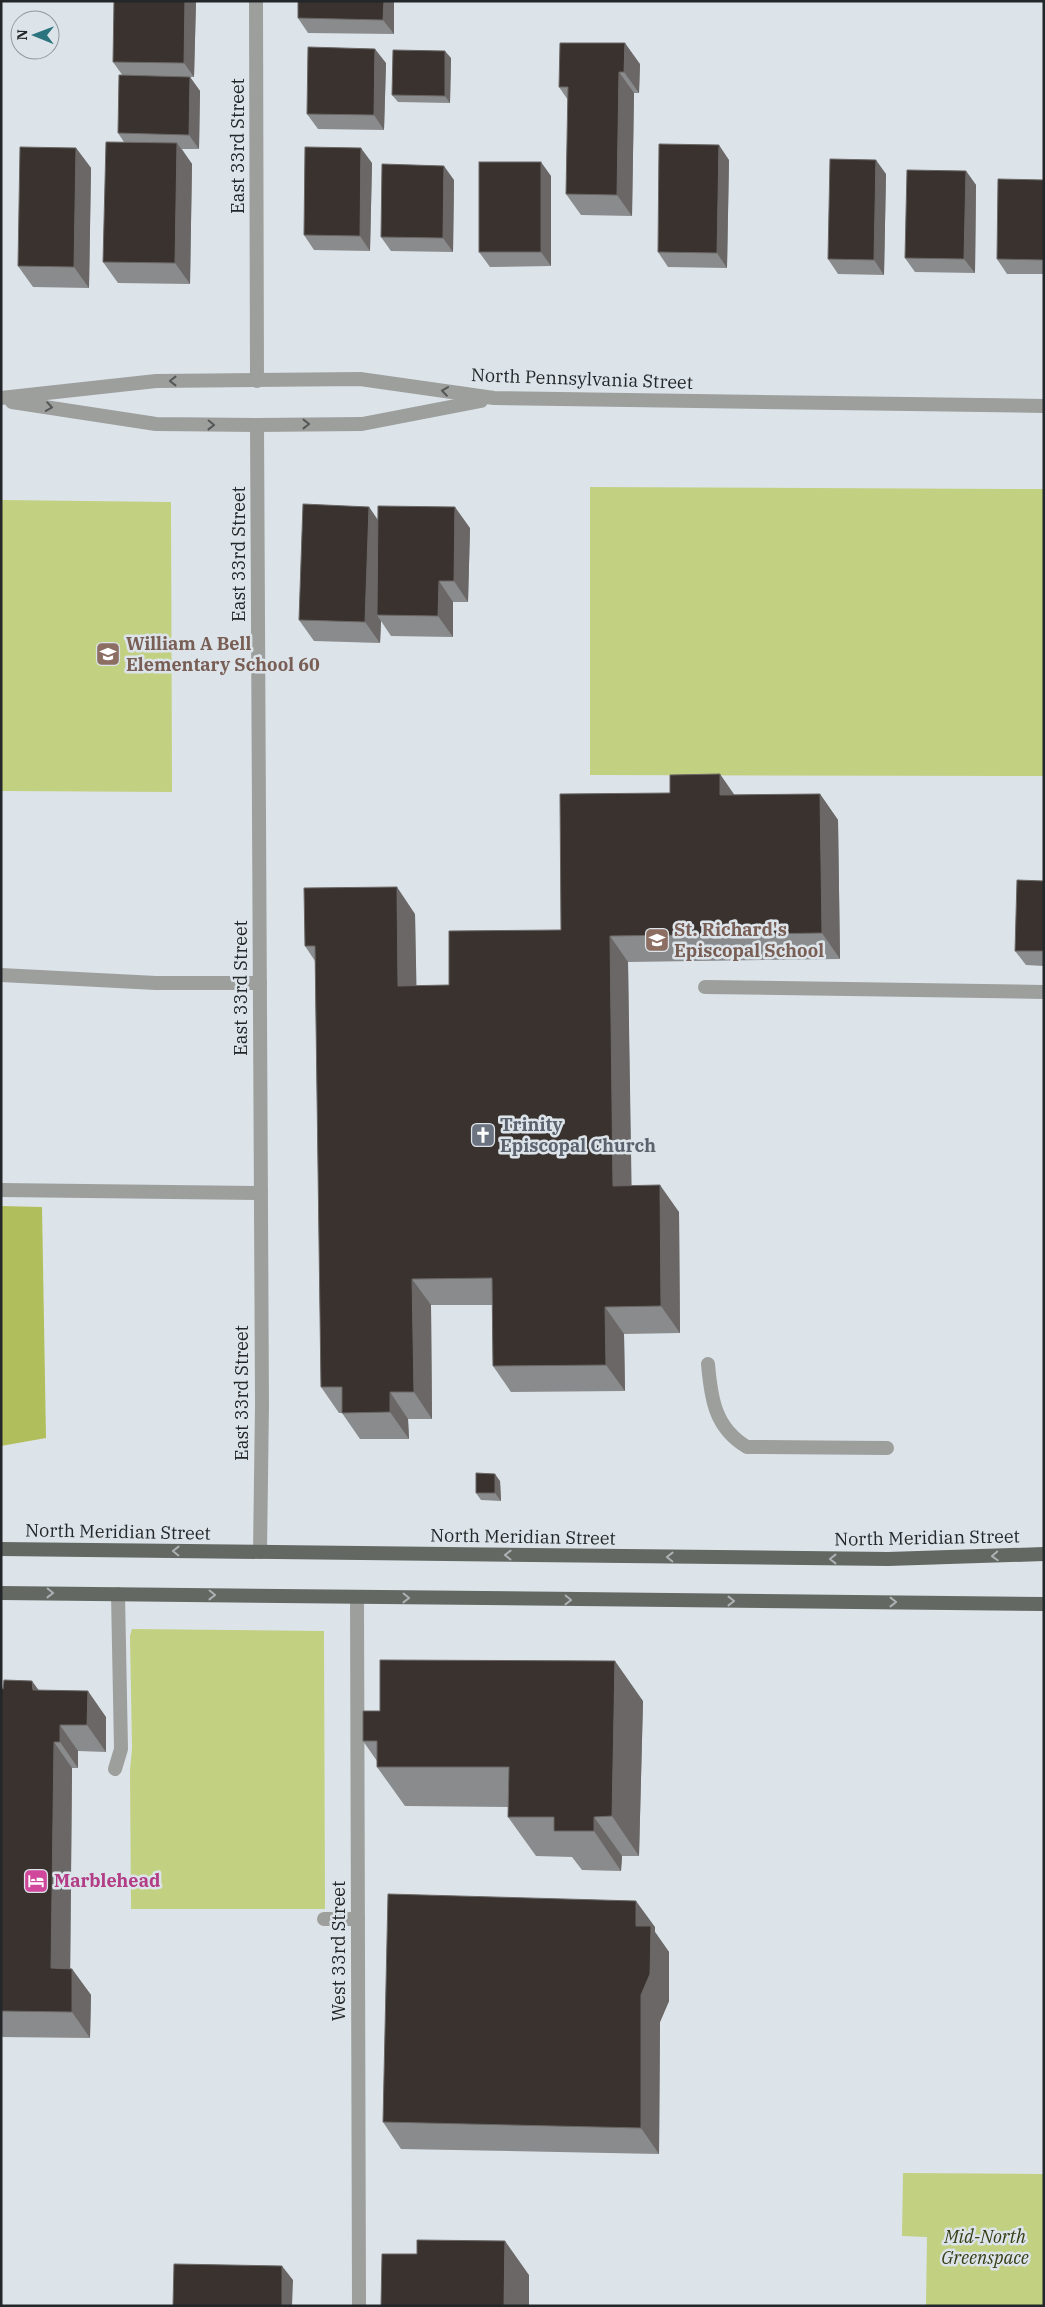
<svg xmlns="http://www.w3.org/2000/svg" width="1045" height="2307" font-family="'IBM Plex Serif',serif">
	<rect width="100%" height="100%" fill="#dce4ea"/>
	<g fill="#c2d081">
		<polygon points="590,487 1044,489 1044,776 590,775"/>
		<polygon points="1,500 171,502 172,792 1,791"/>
		<polygon points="132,1629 324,1631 325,1909 131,1909 130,1770 132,1748 130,1636"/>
		<polygon points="903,2173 1044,2174 1044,2306 926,2306 927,2237 902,2236"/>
	</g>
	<polygon fill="#b0bf5b" points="1,1206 42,1207 46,1438 1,1446"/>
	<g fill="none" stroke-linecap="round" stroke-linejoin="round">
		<g stroke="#9d9f9c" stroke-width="14">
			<polyline points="1,975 156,983 260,983"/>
			<polyline points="705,987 1044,992"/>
			<polyline points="1,1190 261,1193"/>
			<path d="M708,1364C711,1399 715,1428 747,1447L887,1448"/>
			<polyline points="115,1769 121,1749 118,1594"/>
			<polyline points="324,1919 358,1919"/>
		</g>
		<g stroke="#9d9f9c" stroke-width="14">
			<polyline points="256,1 257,381"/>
			<polyline points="257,425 262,1404 260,1552"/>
			<polyline points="357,1597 359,2306"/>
		</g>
		<g stroke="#9d9f9c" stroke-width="14">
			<polyline points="1,398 156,381 360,379 494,398 1044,406"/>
			<polyline points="12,402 156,424 257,425 362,424 481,401"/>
		</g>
		<g stroke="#646862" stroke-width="14">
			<polyline points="1,1549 888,1559 1044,1554"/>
			<polyline points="1,1593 1044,1604"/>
		</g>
	</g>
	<g fill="#8a8b8c">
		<polygon points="196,1 194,77 190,77 200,91 199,149 182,149 192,164 190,284 118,283 103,262 124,142 118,133 123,76 113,62"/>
		<polygon points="394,1 394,34 308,33 298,18"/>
		<polygon points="451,58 450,103 398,102 392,95"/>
		<polygon points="386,63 384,130 318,129 307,114"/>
		<polygon points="640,64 639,93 634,93 632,216 581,215 566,194 568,100 559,87"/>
		<polygon points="76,148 91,168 89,288 33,287 18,266"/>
		<polygon points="729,160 727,268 668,267 658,252"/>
		<polygon points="372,163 370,251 314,250 304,235"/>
		<polygon points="966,171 976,185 975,273 915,272 905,258"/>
		<polygon points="886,174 884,275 838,274 828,259"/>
		<polygon points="551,176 551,266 490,267 479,252"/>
		<polygon points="454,180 453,252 391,251 381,237"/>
		<polygon points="1044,180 1044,274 1007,274 997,259"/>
		<polygon points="369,507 378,520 470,528 468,602 453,602 453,637 391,636 381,621 380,643 314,641 299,620"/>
		<polygon points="820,794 838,820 840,959 628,962 631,1186 679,1212 680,1333 624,1334 625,1391 511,1392 493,1366 492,1305 431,1305 432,1419 408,1419 409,1439 360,1439 342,1413 339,1413 321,1387 315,961 305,946 415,914 416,986 449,985 561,930 734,795"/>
		<polygon points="1044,881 1044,966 1026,965 1015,951"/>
		<polygon points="500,1481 501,1501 481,1500 476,1493"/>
		<polygon points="1,1689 38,1690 106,1717 106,1752 78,1751 78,1768 72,1768 70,1969 72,1969 91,1995 90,2038 1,2037"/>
		<polygon points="643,1701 639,1856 622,1856 621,1871 582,1870 572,1857 536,1856 508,1817 508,1807 405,1806 377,1767 377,1761 363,1741 380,1711"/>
		<polygon points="655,1927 655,1932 669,1952 669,2001 660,2022 659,2154 401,2149 383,2122"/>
	</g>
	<g fill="#6a6766">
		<polygon points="185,1 196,1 194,77 184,63"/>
		<polygon points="384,1 394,1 394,34 383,20"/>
		<polygon points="625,43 640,64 639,93 624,72"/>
		<polygon points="375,49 386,63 384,130 374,115"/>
		<polygon points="445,51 451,58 450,103 445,96"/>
		<polygon points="619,72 634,93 632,216 617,195"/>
		<polygon points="190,77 200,91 199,149 189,135"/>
		<polygon points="177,143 192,164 190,284 175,263"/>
		<polygon points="719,145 729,160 727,268 717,253"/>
		<polygon points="76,148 91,168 89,288 74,267"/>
		<polygon points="361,148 372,163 370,251 360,236"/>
		<polygon points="876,160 886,174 884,275 874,260"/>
		<polygon points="541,162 551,176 551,266 541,252"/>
		<polygon points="444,166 454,180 453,252 443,238"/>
		<polygon points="966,171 976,185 975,273 964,259"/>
		<polygon points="369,507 383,528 377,615 381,621 380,643 365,622"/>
		<polygon points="455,507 470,528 468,602 454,581"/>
		<polygon points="439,581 453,602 453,637 438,616"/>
		<polygon points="720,774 738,800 720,795"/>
		<polygon points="820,794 838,820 840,959 822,933"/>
		<polygon points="397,887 415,914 417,1012 398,986"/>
		<polygon points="610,936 628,962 632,1212 613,1186"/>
		<polygon points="660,1185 679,1212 680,1333 661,1306"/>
		<polygon points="412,1279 431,1305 432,1419 414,1392"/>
		<polygon points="605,1307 624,1334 625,1391 606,1365"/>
		<polygon points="390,1392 408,1419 409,1439 390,1412"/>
		<polygon points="495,1474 500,1481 501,1501 495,1493"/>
		<polygon points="615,1661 643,1701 639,1856 612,1816"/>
		<polygon points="32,1681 51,1707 33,1690"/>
		<polygon points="88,1691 106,1717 106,1752 87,1725"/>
		<polygon points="60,1725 78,1751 78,1768 60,1742"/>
		<polygon points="54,1742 72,1768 70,1995 51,1968"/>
		<polygon points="594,1817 622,1856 621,1871 594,1831"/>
		<polygon points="636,1901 655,1927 655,1932 669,1952 669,2001 660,2022 659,2154 641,2128 641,1995 636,1926"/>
		<polygon points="72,1969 91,1995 90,2038 72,2012"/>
		<polygon points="505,2241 529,2275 529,2306 504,2306"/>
		<polygon points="282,2266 293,2280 292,2306 282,2306"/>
	</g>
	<g fill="#39322e" stroke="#6a6766">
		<polygon points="114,1 185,1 184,63 113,62"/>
		<polygon points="298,1 384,1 383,20 298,18"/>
		<polygon points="560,43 625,43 624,72 619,72 617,195 566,194 568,87 559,87"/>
		<polygon points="308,47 375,49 374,115 307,114"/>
		<polygon points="393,50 445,51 445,96 392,95"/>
		<polygon points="119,75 190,77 189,135 118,133"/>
		<polygon points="106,142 177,143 175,263 103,262"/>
		<polygon points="659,144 719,145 717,253 658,252"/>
		<polygon points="20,147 76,148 74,267 18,266"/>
		<polygon points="305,147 361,148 360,236 304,235"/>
		<polygon points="830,159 876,160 874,260 828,259"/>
		<rect x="479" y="162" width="62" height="90"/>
		<polygon points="382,164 444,166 443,238 381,237"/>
		<polygon points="907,170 966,171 964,259 905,258"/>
		<polygon points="998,179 1044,180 1044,260 997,259"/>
		<polygon points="303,504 369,507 365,622 299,620"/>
		<polygon points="378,506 455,507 454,581 439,581 438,616 377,615"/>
		<polygon points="720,774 720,795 820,794 822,933 610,936 613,1186 660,1185 661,1306 605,1307 606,1365 493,1366 492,1278 412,1279 414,1392 390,1392 390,1412 342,1413 342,1387 321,1387 315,946 305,946 304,888 397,887 398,986 449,985 449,931 561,930 560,794 670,793 670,775"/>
		<polygon points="1017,880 1044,881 1044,951 1015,951"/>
		<polygon points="476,1473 495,1474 495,1493 476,1493"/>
		<polygon points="380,1660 615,1661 612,1816 594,1817 594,1831 554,1831 554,1817 508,1817 509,1767 377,1767 377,1741 363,1741 363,1711 380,1711"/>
		<polygon points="4,1680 32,1681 33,1690 88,1691 87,1725 60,1725 60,1742 54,1742 51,1968 72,1969 72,2012 1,2011 1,1689 3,1689"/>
		<polygon points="388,1894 636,1901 636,1926 651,1926 650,1974 641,1995 641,2128 383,2122"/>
		<polygon points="417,2240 505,2241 504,2306 381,2306 382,2254 417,2254"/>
		<polygon points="174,2264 282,2266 282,2306 173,2306"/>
	</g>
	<defs><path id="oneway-chevron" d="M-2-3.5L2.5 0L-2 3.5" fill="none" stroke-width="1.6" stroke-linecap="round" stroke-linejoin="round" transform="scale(1.25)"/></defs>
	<g stroke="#545757">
		<use href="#oneway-chevron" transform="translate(173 381) rotate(180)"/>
		<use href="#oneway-chevron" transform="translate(445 391) rotate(-172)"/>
		<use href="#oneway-chevron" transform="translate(49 407) rotate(9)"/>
		<use href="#oneway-chevron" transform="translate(306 424)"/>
		<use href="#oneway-chevron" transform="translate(211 425) rotate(1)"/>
	</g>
	<g stroke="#acb2b4">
		<use href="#oneway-chevron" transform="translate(176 1551) rotate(-179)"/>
		<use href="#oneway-chevron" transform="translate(508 1555) rotate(-179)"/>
		<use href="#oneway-chevron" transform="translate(995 1556) rotate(177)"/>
		<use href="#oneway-chevron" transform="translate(670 1557) rotate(-179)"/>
		<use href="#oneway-chevron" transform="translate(833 1559) rotate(-180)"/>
		<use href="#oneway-chevron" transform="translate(50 1593) rotate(1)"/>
		<use href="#oneway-chevron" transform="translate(212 1595) rotate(1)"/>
		<use href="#oneway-chevron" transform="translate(406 1598) rotate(1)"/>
		<use href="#oneway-chevron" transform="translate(568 1600) rotate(1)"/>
		<use href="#oneway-chevron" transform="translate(731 1601)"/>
		<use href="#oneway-chevron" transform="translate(893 1602)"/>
	</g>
	<defs>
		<symbol id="school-square" viewBox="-11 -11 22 22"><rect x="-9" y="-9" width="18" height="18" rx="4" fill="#8d6e63" stroke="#dce4ea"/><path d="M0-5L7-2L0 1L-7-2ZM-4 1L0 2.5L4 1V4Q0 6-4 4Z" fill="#fff"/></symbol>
		<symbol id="church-square" viewBox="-11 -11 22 22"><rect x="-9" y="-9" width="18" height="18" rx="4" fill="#6b7280" stroke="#dce4ea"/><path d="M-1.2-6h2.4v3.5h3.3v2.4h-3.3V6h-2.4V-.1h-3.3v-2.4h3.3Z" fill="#fff"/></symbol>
		<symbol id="hotel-square" viewBox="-11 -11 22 22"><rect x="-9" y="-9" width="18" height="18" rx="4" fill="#d1479c" stroke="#dce4ea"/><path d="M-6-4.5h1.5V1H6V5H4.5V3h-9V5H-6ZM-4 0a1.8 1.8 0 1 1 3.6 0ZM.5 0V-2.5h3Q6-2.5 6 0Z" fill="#fff"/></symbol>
	</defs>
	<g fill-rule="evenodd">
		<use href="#school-square" x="94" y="640" width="28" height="28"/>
		<use href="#school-square" x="643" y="926" width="28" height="28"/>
		<use href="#church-square" x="469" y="1121" width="28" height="28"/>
		<use href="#hotel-square" x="22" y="1867" width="28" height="28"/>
	</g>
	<g text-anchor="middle" stroke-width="5" stroke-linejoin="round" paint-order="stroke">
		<g font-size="18" fill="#242729" stroke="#dce4ea">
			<text transform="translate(238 146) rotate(-90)" y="6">East 33rd Street</text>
			<text transform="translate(582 379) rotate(2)" y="6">North Pennsylvania Street</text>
			<text transform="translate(239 554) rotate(-90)" y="6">East 33rd Street</text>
			<text transform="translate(241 988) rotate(-90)" y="6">East 33rd Street</text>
			<text transform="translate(242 1393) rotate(-90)" y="6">East 33rd Street</text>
			<text transform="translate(118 1532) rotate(1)" y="6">North Meridian Street</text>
			<text transform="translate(523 1537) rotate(1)" y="6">North Meridian Street</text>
			<text transform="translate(927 1538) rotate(-1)" y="6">North Meridian Street</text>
			<text transform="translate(339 1951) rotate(-90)" y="6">West 33rd Street</text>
		</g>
		<g font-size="18" font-weight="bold" fill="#785e54" stroke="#dce4ea" text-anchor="start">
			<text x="126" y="650">William A Bell<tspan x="126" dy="21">Elementary School 60</tspan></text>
			<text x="674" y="936">St. Richard's<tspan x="674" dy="21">Episcopal School</tspan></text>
		</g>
		<g font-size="18" font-weight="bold" fill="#5b616d" stroke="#dce4ea" text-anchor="start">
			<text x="500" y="1131">Trinity<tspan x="500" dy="21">Episcopal Church</tspan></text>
		</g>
		<g font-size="18" font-weight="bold" fill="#b23c85" stroke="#dce4ea" text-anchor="start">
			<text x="54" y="1887">Marblehead</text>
		</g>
		<g font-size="18" font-style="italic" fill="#373d13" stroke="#dce4ea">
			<text x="985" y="2243">Mid-North<tspan x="985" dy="21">Greenspace</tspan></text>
		</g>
	</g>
	<rect width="1045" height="2307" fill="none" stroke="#242729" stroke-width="5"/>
	<g transform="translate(35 35) rotate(271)"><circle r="24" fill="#dce4ea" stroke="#92989d"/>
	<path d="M0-4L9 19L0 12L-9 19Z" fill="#2b737d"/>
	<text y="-8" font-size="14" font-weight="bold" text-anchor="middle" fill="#242729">N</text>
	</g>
</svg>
